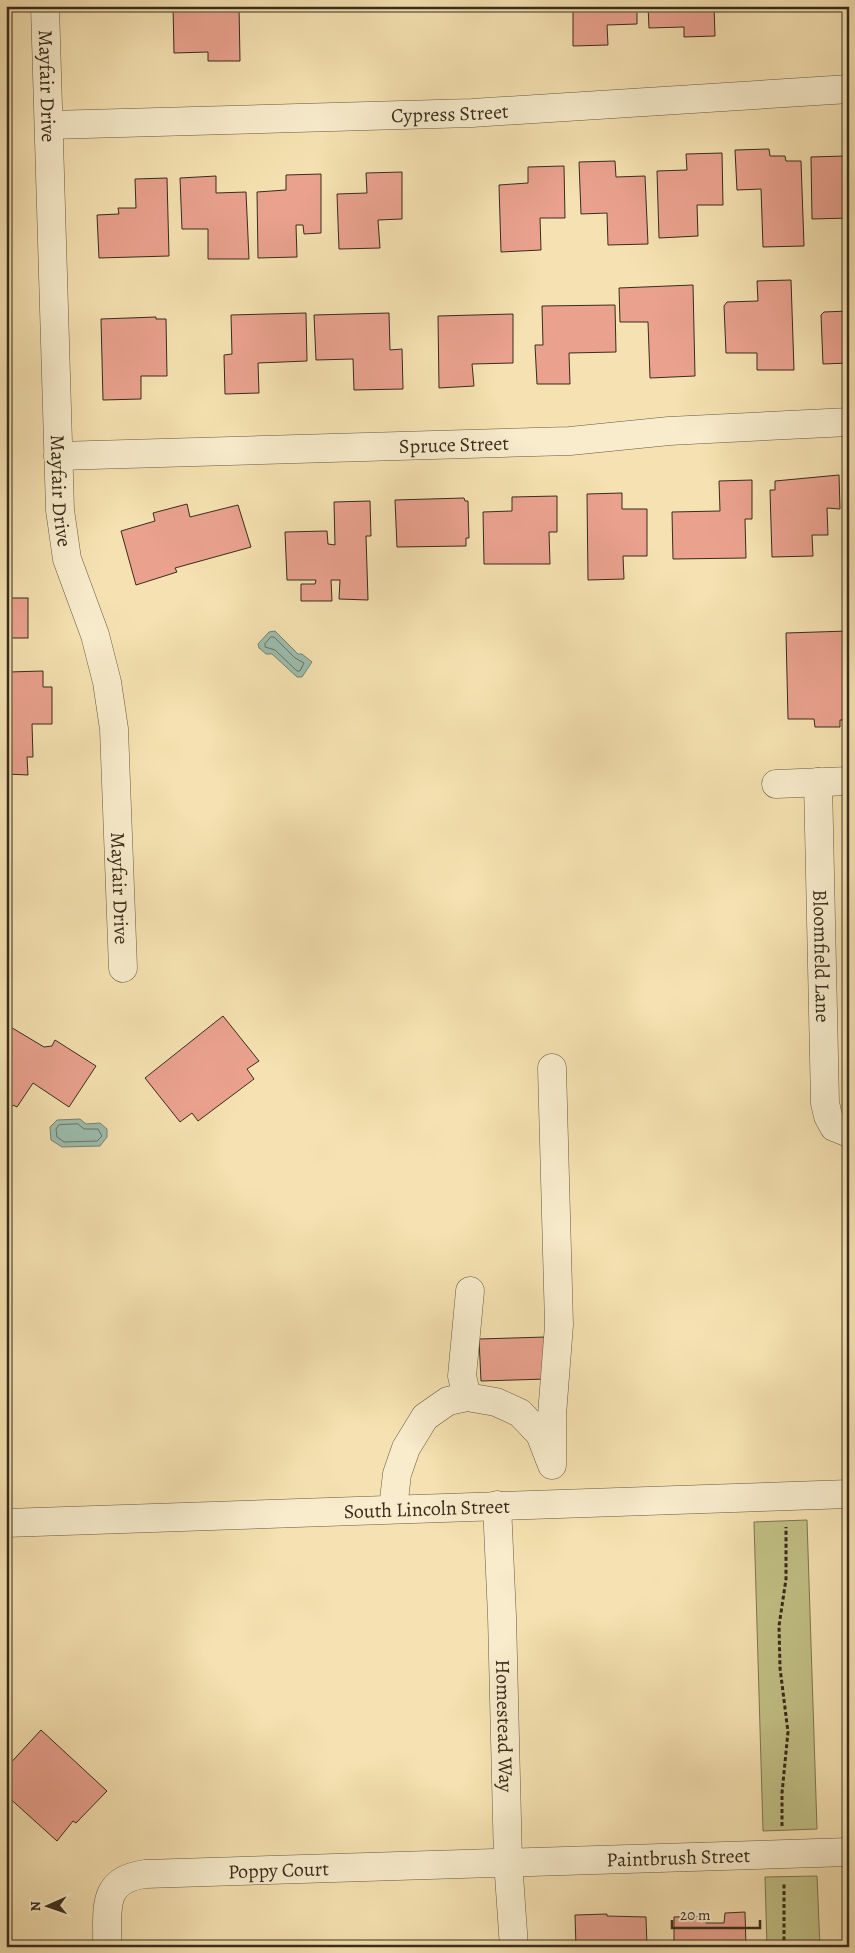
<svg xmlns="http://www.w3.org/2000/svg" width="855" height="1953" font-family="Alegreya,serif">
	<rect width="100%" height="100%" fill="#f5e1b1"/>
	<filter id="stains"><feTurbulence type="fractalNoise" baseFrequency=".004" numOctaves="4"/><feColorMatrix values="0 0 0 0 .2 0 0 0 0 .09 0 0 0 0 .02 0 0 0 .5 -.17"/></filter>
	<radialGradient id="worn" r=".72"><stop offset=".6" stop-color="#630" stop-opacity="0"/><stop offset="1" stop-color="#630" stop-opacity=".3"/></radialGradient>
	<g fill="#c2c187" stroke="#7d7652">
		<polygon points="807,1520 817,1829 763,1831 754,1522"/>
		<polygon points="817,1876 820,1947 767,1947 765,1877"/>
	</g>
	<g fill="#9cbdae" stroke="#748374">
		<polygon points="275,631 298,654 302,654 312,662 302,677 297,677 272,654 266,654 259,648 258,644 269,632"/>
		<polygon points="80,1119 86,1124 100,1123 107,1129 107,1137 100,1146 62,1147 51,1140 50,1127 57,1120"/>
	</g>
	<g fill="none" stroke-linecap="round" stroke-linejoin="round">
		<g stroke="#6a7465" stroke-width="1">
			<polygon points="271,637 274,637 295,658 304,663 300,671 297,671 275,650 265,647 265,644"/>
			<polygon points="78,1124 84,1129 98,1129 102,1136 97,1141 64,1142 57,1137 56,1129 59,1125"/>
		</g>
	</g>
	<g fill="#eaa28f" stroke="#382c1c">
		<polygon points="173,6 239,6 240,61 208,61 208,52 174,53"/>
		<polygon points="573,6 637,6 637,24 607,25 608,45 573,46"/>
		<polygon points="648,6 714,6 715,36 684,37 684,27 649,28"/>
		<polygon points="845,145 849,145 849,218 812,219 811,157 845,156"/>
		<polygon points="769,149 770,156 785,156 786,161 801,161 804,246 763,247 761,189 737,190 735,150"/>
		<polygon points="722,153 723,205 697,205 698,236 659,238 657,171 687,170 686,154"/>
		<polygon points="615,161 616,177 645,176 648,244 608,245 607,213 581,214 579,162"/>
		<polygon points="564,166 565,218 540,218 541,250 501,252 499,185 528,183 528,167"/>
		<polygon points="402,172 402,219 378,220 380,248 339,249 337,194 367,193 366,173"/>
		<polygon points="321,174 321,233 304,234 303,225 296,225 297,257 258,258 257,192 286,190 286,175"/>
		<polygon points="216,176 216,193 246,192 249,259 208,259 208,229 182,229 180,178"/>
		<polygon points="167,178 169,256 99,258 97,215 119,214 118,208 136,208 135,179"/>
		<polygon points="791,280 794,370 757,370 757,353 726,353 724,306 727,302 758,301 757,281"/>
		<polygon points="693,285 695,376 650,378 648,322 620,322 619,288"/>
		<polygon points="847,293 849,293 849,363 823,364 821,315 824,312 848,311"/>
		<polygon points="615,305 616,352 569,353 570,384 537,384 535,345 543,345 542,306"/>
		<polygon points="306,313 307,361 258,363 259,393 225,394 224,355 232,354 231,315"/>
		<polygon points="389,313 390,350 402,349 403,389 354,390 353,359 316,360 314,315"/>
		<polygon points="513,314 513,363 472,364 474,386 439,388 438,316"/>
		<polygon points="156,317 156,319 166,319 167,376 141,376 141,399 103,400 101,319"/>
		<polygon points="839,475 840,509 827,508 828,535 812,535 813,556 772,557 770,490 775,490 775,481"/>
		<polygon points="752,480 752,519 745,519 746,558 673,559 672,512 720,511 719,481"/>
		<polygon points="622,493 622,509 647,509 647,556 623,556 624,579 588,580 587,494"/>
		<polygon points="557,496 557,532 549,532 550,564 484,564 483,512 512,511 512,497"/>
		<polygon points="464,498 465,501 468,501 469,538 466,538 466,546 397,547 395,500"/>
		<polygon points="370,501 371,536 366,536 368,600 339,599 340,580 331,580 332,601 301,601 301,584 315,584 316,580 287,580 285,532 327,531 328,544 335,545 334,502"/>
		<polygon points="187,504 190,517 238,505 251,547 175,568 177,572 136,585 121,531 155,521 153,513"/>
		<rect x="6" y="598" width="22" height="40"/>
		<polygon points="848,631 849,720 840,720 840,727 815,727 814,719 788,719 786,633"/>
		<polygon points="43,671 43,687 52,687 52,724 32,724 33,757 27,757 28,775 6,774 6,675 9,675 9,672"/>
		<polygon points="223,1016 259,1061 247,1069 254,1079 198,1121 192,1113 180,1122 145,1078"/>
		<polygon points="9,1026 44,1047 52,1046 55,1040 96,1066 69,1107 33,1083 17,1107 13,1105 6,1116 6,1030"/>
		<polygon points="546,1337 547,1379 481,1381 479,1339"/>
		<polygon points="41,1730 107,1791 76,1823 73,1821 57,1841 6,1795 6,1768"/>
		<polygon points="745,1912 746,1947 674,1947 674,1917 706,1916 706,1923 724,1923 725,1913"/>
		<polygon points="607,1914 607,1916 646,1917 647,1947 576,1947 575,1915"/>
	</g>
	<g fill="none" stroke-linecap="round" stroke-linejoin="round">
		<defs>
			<g id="minor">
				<path id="s1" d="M45,6L60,510L67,559L95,635L107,682L114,729L123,968"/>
				<path id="s2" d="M50,125L472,113L849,89"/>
				<path id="s3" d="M58,456L570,441L669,431L849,422"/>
				<path id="s4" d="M818,782L825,1103L828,1116L834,1127L849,1133"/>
				<polyline points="776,784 849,781"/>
				<polyline points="552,1068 559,1325 552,1415 552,1465"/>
				<polyline points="467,1397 462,1376 470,1291"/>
				<path id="s5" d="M497,1505L502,1616L508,1861L514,1947"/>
				<polyline points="393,1508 397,1474 406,1448 425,1417 448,1401 467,1397 496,1402 520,1413 540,1434 550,1460"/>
				<path id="s6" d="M6,1523L849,1494"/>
				<path id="s7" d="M107,1947C108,1910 100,1880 145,1874L849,1852"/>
			</g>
		</defs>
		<use href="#minor" stroke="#675941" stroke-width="29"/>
		<g stroke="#382c1c" stroke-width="3" stroke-dasharray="4 2.5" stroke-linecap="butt">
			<polyline points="782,1826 782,1793 788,1732 780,1668 779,1626 786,1579 786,1527"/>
			<polyline points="784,1947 784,1883"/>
		</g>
		<use href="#minor" stroke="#f8eccc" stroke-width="28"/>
	</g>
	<g text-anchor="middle" stroke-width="4" stroke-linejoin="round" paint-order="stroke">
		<g font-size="20" fill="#382c1c" stroke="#f8eccc">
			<text dy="7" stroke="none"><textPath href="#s1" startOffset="80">Mayfair Drive</textPath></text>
			<text dy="7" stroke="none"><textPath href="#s2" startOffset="400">Cypress Street</textPath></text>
			<text dy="7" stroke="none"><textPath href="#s3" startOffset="396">Spruce Street</textPath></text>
			<text dy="7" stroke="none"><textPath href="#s1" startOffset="485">Mayfair Drive</textPath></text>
			<text dy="7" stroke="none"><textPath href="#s1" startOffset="890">Mayfair Drive</textPath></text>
			<text dy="7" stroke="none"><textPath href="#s4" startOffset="174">Bloomfield Lane</textPath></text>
			<text dy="7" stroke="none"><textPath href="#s6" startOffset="421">South Lincoln Street</textPath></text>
			<text dy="7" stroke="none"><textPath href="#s5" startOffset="221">Homestead Way</textPath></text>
			<text dy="7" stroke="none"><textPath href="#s7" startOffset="628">Paintbrush Street</textPath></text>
			<text dy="7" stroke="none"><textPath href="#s7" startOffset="228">Poppy Court</textPath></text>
		</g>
	</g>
	<rect width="855" height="1953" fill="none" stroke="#f5e1b1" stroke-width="25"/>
	<rect x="8" y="8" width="840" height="1938" fill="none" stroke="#382c1c" stroke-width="2.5"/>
	<rect x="12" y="12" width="830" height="1928" fill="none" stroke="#382c1c"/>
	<g transform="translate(48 1906) rotate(268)" stroke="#f8eccc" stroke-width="4" paint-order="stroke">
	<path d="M0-4L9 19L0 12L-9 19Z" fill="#382c1c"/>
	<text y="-8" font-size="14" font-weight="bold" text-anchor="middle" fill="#382c1c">N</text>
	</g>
	<path d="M672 1920v8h88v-8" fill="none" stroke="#382c1c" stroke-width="2.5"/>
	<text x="680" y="1920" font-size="15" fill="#382c1c" stroke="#f8eccc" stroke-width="4" paint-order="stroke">20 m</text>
	<rect width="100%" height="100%" filter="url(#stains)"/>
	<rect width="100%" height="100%" fill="url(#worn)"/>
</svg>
